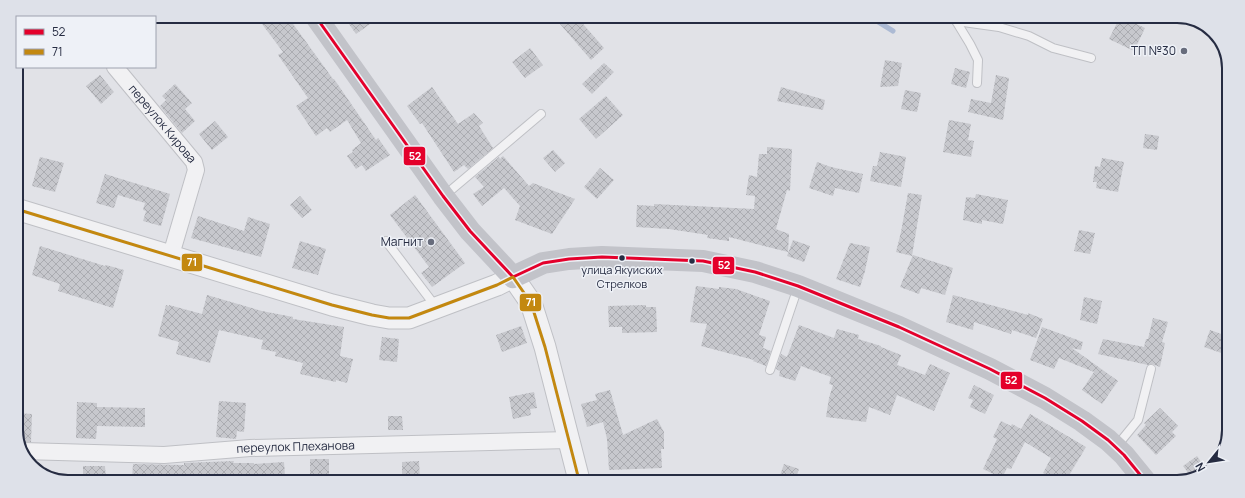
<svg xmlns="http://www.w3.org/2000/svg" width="1245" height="498" font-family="Manrope,sans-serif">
	<defs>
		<pattern id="building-cross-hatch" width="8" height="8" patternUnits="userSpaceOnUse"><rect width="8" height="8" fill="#c7c8cd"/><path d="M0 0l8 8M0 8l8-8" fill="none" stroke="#abacb1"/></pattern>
	</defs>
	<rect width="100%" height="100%" fill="#e1e2e7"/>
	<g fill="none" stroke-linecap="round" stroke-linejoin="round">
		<polyline stroke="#acbad4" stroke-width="5" points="872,18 893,31"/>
	</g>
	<g fill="url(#building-cross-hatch)">
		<polygon points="256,16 288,17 333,79 334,79 376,140 378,138 390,155 366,171 362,165 356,169 347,156 353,152 352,150 361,143 347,120 330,132 327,128 316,136 296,106 308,98 278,55 283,52"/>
		<polygon points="344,17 380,17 356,34"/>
		<polygon points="554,17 577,17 604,48 591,60"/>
		<polygon points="1119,19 1126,19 1145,28 1134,51 1109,39"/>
		<polygon points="530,48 543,65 525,78 512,62"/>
		<polygon points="885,60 902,63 898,86 880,87"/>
		<polygon points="604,63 614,72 592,94 582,84"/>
		<polygon points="955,68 970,72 966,88 951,84"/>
		<polygon points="100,75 114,92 101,104 86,86"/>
		<polygon points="996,75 1009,78 1003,120 968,112 971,99 991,103"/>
		<polygon points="175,84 192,103 185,109 195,121 182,133 160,106 166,100 162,96"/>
		<polygon points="432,87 458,124 474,113 483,123 479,126 493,148 468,169 464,165 454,172 422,123 420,124 407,106"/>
		<polygon points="781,87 825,100 823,110 777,101"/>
		<polygon points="905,90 921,93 917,112 901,109"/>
		<polygon points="606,96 623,115 596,139 579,119"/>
		<polygon points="949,120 971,124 968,140 974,141 971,157 943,152"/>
		<polygon points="215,121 228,137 212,150 199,134"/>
		<polygon points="1145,134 1159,136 1157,150 1143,148"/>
		<polygon points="767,147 792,149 790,191 787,190 776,229 789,234 788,252 729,237 729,241 707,238 708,235 669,229 636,227 637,205 654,206 654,204 754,209 755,196 746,195 749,175 757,177 759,154 767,154"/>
		<polygon points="553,150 565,163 555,172 543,158"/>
		<polygon points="880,152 906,157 901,187 870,181 873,166 877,166"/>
		<polygon points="503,156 529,186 533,183 575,199 552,234 515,220 520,206 504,188 482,206 473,194 484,187 475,177 499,157 500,159"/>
		<polygon points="40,157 64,163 55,192 32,186"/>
		<polygon points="1102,158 1124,162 1118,192 1096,188 1097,182 1093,182 1095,166 1100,167"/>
		<polygon points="817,162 831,167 863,174 859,193 835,188 833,196 809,188"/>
		<polygon points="600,168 614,180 597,199 584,187"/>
		<polygon points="105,174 170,194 161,226 143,221 146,211 143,210 145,203 118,195 114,208 96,203"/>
		<polygon points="908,193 922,195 912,256 896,252 901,232"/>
		<polygon points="976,194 1008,200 1003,224 982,220 982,224 963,220 966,197 975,198"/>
		<polygon points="415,195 465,263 432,287 421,273 429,267 390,215"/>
		<polygon points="300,196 312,210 302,218 290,205"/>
		<polygon points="198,216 244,231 248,217 270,224 261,257 191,238"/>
		<polygon points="1079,230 1095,233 1090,254 1074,251"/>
		<polygon points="793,240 810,246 804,262 787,256"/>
		<polygon points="300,241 326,249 318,275 292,268"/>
		<polygon points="850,243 870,247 865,271 860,287 836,279"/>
		<polygon points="40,246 105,266 106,265 124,270 113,308 58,291 60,284 32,275"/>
		<polygon points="913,255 953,268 945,295 921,288 919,294 900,287"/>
		<polygon points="696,286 719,289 719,287 736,289 770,301 759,335 766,337 763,348 771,351 766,366 753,361 754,360 701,346 707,324 690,322"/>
		<polygon points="207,295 262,311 293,317 293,319 344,327 340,356 353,359 347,383 336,380 336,382 300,374 303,363 275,356 276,352 261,349 263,340 219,330 210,363 176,354 179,342 158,336 166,305 169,306 169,305 202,314"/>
		<polygon points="953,295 1028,315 1028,313 1043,319 1036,338 1012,330 1011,334 974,322 973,330 946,322"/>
		<polygon points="1084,297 1102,301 1097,324 1080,320"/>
		<polygon points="646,305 646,307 656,307 657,332 622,333 622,327 609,327 608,306"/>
		<polygon points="1153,318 1168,322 1162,342 1165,343 1160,367 1152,364 1148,365 1098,354 1103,339 1144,347 1146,339 1148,339"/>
		<polygon points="799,325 834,338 837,329 859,335 858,339 881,346 881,347 901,355 897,365 925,375 930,364 950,373 934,411 897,395 890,415 869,407 866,422 826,417 829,398 833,385 829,384 831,377 801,366 795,381 779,376 780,371 776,369 781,354 787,357"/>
		<polygon points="521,326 527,343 502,352 496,335"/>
		<polygon points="1042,327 1083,342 1081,350 1072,348 1118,381 1102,404 1082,390 1094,372 1059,358 1054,369 1030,360"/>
		<polygon points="1210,330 1227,336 1227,355 1204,347"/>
		<polygon points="382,337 399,339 397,362 379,360"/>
		<polygon points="974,385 994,395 985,414 970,407 973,400 968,398"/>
		<polygon points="610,390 623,435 657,419 664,432 664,449 661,449 662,468 609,470 607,439 603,422 587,427 581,404 597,400 595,394"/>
		<polygon points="534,392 537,408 530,409 531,415 513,419 509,397"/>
		<polygon points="219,401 246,403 244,432 237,431 236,439 216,437"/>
		<polygon points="77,402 97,403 97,407 145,408 145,427 97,426 96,439 76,438"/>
		<polygon points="1160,408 1178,426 1172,432 1176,436 1156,455 1137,435 1146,425 1144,423"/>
		<polygon points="16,413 32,414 31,442 19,442 16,433"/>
		<polygon points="1030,414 1086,447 1065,482 1058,482 1043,473 1051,458 1025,442 1011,469 1007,468 1002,478 983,469 997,439 993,437 1001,421 1011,426 1012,424 1021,429"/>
		<polygon points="388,416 402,416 403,430 388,430"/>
		<polygon points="1197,456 1206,469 1197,476 1192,478 1183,466"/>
		<rect x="310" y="459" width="19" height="21"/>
		<polygon points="234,461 233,463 254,463 254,464 284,462 285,476 261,478 261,480 132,479 133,464 184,465 184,463"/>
		<polygon points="419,461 420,480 402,480 402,462"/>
		<polygon points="784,464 799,469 795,481 778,481"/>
		<polygon points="83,466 105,466 106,479 83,479"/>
	</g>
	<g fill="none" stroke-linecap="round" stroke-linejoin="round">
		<defs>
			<g id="service">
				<polyline points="953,18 956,21 999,27 1029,36 1053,48 1091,58"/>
				<polyline points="956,21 970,44 978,60 977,83"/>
				<polyline points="444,196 541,114"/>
				<polyline points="386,241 436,307"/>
				<polyline points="770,370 798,287"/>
				<polyline points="1116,447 1138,420 1151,369"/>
			</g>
			<g id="minor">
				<polyline points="72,16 73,17"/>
				<path id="s1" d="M115,67L194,162L196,170L171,255"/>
				<path id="s2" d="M23,451L164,455L250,448L569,440"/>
			</g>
			<polyline id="tertiary" points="16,209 332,305 372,315 389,318 409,318 497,285 513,277 531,303 545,347 579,480"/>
		</defs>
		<use href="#service" stroke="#bfc0c5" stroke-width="10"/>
		<use href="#minor" stroke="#bfc0c5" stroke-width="18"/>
		<use href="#tertiary" stroke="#bfc0c5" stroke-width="23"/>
		<use href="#service" stroke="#f1f1f3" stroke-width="8"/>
		<use href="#minor" stroke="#f1f1f3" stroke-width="16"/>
		<use href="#tertiary" stroke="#f1f1f3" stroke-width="21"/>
		<polyline stroke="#c2c3c9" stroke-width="22" points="316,17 443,196 470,231 513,277 543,263 569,259 602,257 703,261 755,272 798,286 899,327 990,369 1045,398 1082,421 1108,440 1124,455 1146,482"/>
		<defs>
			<polyline id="bus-1" points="316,17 443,196 470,231 513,277 543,263 569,259 602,257 703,261 755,272 798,286 899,327 990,369 1045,398 1082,421 1108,440 1124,455 1146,482"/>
			<polyline id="bus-2" points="16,209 332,305 372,315 389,318 409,318 497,285 513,277 531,303 545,347 579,480"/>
		</defs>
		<use href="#bus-1" stroke="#eef1f7" stroke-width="6"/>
		<use href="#bus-2" stroke="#eef1f7" stroke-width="6"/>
		<use href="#bus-1" stroke="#e4002b" stroke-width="3"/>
		<use href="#bus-2" stroke="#c38810" stroke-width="3"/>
	</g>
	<g fill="#676c7c" stroke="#eef1f7" stroke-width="1.5">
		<circle cx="1184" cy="51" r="4"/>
		<circle cx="431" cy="242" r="4"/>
	</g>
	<g fill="#262c42" stroke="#eef1f7" stroke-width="1.5">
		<circle cx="622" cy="258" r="3.5"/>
		<circle cx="692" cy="261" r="3.5"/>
	</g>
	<g text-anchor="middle" stroke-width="3" stroke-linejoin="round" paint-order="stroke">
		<g font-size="11" fill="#262c42" stroke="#eef1f7">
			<text x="622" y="274">улица Якуиских<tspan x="622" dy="14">Стрелков</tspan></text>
		</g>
		<g font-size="12" fill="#262c42" stroke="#eef1f7" text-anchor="end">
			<text x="1176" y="55">ТП №30</text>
			<text x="423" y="246">Магнит</text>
		</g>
		<g font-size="12" fill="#262c42" stroke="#eef1f7">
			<text dy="4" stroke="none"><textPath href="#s1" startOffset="74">переулок Кирова</textPath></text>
			<text dy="4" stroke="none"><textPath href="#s2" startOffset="273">переулок Плеханова</textPath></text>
		</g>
	</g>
	<path d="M0 0H1245V498H0ZM68 23H1177A45 45 0 0 1 1222 68V430A45 45 0 0 1 1177 475H68A45 45 0 0 1 23 430V68A45 45 0 0 1 68 23Z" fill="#dee1e9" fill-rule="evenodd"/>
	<path fill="none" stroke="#262c42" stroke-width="2" d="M68 23H1177A45 45 0 0 1 1222 68V430A45 45 0 0 1 1177 475H68A45 45 0 0 1 23 430V68A45 45 0 0 1 68 23Z"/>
	<g stroke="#eef1f7" stroke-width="1.5">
		<rect x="403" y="146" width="23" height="20" rx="4" fill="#e4002b"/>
		<rect x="181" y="253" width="22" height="19" rx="4" fill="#c38810"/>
		<rect x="712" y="256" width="23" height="19" rx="4" fill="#e4002b"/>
		<rect x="519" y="293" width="23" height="19" rx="4" fill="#c38810"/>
		<rect x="1000" y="371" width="23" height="19" rx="4" fill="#e4002b"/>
	</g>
	<g font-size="11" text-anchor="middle" font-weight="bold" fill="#fff">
		<text x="415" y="160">52</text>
		<text x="192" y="266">71</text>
		<text x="724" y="269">52</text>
		<text x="531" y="306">71</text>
		<text x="1011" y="384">52</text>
	</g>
	<rect x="16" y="16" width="140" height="52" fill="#eef1f7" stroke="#9ea2af"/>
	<rect x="24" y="29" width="20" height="6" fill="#e4002b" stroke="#9ea2af"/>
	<text x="52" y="36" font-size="12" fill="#262c42">52</text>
	<rect x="24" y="49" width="20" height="6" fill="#c38810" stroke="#9ea2af"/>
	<text x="52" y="56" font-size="12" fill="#262c42">71</text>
	<g transform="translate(1209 462) rotate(240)" stroke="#eef1f7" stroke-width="3" paint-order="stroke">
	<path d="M0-3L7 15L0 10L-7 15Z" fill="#262c42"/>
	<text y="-6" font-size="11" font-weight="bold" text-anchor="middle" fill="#262c42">N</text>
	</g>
</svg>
